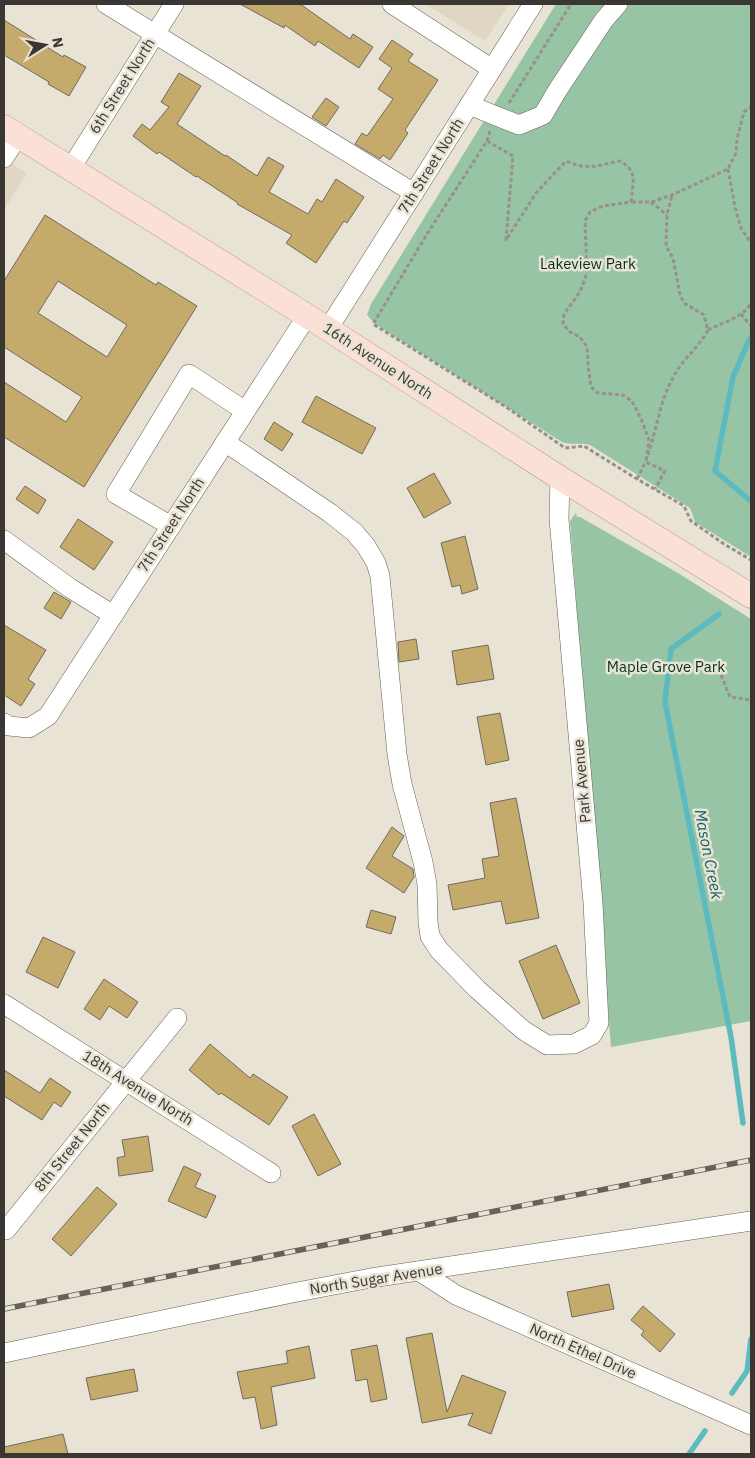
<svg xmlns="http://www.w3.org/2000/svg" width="755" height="1458" font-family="'IBM Plex Sans',sans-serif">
	<rect width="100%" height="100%" fill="#e9e3d5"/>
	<g fill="#e0d7c2">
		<polygon points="425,4 509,4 485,41"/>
		<polygon points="4,159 27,173 4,210"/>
	</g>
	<g fill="#97c4a5">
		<path d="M556,4H751V557L695,522L690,508L590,445C580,442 571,446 562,442L375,324L367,315L371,304Z"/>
		<polygon points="576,513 577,517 580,517 678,573 751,619 751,1021 611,1047 570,521"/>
	</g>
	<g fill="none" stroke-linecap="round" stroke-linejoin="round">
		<g stroke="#5dbabf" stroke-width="5.5">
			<polyline points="751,338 749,340 733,377 715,471 751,501"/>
			<polyline points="719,614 671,649 665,702 731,1037 743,1123"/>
			<polyline points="732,1393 747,1371 751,1339"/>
			<polyline points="689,1454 705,1431"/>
		</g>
	</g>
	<g fill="#c4ab6b" stroke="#716b5f" fill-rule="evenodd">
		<polygon points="240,4 300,4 350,39 353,34 373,47 359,68 318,41 315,46 285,25 284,28"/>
		<polygon points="4,20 63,57 64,55 86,67 69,96 48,84 49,82 4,55"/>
		<polygon points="392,40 413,54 408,61 438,80 405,130 408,133 390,160 383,155 380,159 355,144 362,133 367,136 393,99 378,89 392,68 379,59"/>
		<polygon points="179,73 201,86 177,124 225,156 226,155 257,176 268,157 284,166 269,192 308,214 317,199 322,202 336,179 364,197 347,223 344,221 316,263 286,243 292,235 237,204 238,203 197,176 196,177 159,152 157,154 133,136 142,124 150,130 169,107 161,102"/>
		<polygon points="326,98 339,107 326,126 312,117"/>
		<path d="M45,215L156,285L158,282L197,306L84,487L4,437V382L66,422L82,397L4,347V281ZM58,281L127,325L107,357L38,313Z"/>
		<polygon points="316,396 376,428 362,454 302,422"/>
		<polygon points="274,422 293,434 282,451 264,439"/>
		<polygon points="434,473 451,503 424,518 407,488"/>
		<polygon points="25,486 46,500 38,514 16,499"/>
		<polygon points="78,519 113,542 94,570 60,547"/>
		<polygon points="465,536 478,589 462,594 460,585 452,587 441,543"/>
		<polygon points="54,592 71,602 61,619 44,608"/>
		<polygon points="4,625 46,650 28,679 35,684 21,706 4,695"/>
		<polygon points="416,639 419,659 399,662 398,642"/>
		<polygon points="488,645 494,679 457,685 452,651"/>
		<polygon points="500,713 509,760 486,765 477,717"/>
		<polygon points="516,798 539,918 506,924 501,901 453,910 448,885 485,878 482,859 499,856 490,803"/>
		<polygon points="392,827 404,836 392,856 413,869 414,877 404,893 366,868"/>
		<polygon points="371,910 396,917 391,934 366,927"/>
		<polygon points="43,937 75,952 58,988 26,972"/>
		<polygon points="556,945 580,1003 543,1019 519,961"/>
		<polygon points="104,979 138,1002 127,1018 109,1006 100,1020 84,1009"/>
		<polygon points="210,1044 250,1078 253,1074 288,1097 269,1125 221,1093 219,1095 189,1070"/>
		<polygon points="4,1070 40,1093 50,1078 71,1092 61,1107 54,1102 42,1120 4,1096"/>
		<polygon points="314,1114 341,1164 318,1176 292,1126"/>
		<polygon points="148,1136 153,1171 119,1176 117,1158 125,1156 122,1140"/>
		<polygon points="184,1166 201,1174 195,1187 216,1196 206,1218 168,1201"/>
		<polygon points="97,1187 117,1204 71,1256 52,1239"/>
		<polygon points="609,1284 614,1309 572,1317 567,1292"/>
		<polygon points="643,1306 675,1334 660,1352 641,1335 644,1331 631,1320"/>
		<polygon points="432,1333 447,1412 462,1375 506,1392 491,1434 468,1425 473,1413 422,1423 406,1338"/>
		<polygon points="377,1345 387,1399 371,1402 367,1379 356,1381 351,1350"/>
		<polygon points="309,1346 315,1378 271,1387 277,1425 261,1429 255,1397 243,1399 237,1372 288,1363 286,1351"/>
		<polygon points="134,1369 138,1391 91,1400 86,1378"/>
		<polygon points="63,1434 68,1454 4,1454 4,1447"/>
	</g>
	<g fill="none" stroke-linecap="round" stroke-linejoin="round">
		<defs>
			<g id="minor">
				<polyline points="106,4 414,193"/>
				<polyline points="392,4 492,69"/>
				<polyline points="469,105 519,125 543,115 557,91 604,20 618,4"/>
				<polyline points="4,158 18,136"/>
				<polyline points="71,168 174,4"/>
				<polyline points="328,329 533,4"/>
				<polyline points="225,442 330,513 354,532 366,546 376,563 380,576 397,754 402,784 423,862 427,884 428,922 430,936 439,950 477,989 523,1030 547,1045 574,1044 592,1035 599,1023 593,903 559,519 560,478"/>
				<polyline points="171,526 116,494 189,374 245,411"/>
				<polyline points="4,540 70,588 113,615"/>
				<polyline points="4,723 9,726 29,728 48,716 307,316"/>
				<polyline points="4,1004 271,1173"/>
				<polyline points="4,1229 6,1230 177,1018"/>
				<polyline points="419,1271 456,1295 751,1425"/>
				<polyline points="4,1353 292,1293 371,1278 751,1221"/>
			</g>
			<polyline id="major" points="4,127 328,329 560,478 751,596"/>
		</defs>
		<use href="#minor" stroke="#656054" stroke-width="20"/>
		<use href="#major" stroke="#b6988b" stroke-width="25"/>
		<g stroke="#979288" stroke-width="3" stroke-dasharray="4 2.5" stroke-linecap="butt">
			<polyline points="509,103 571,4"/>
			<polyline points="490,131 487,141 427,234 373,324 506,407 565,448 584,446 637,479 684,506 691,521 724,544 751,560"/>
			<path d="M487,141L513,156L506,240L536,193L566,161C588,171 598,165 620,161C638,171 633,183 631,202L603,206L590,212L585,221L587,273L580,292L564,314L563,324L570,332L580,337L587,347L588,365L591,387L598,393L623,395L632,401L642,421L649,440L646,462L665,471L655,489"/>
			<polyline points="728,169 735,207 741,228 751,243"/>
			<polyline points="632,202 651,202 672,195 728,169 736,153 737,139 744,112 751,107"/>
			<polyline points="651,202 667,215"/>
			<polyline points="741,314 751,326"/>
			<path d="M708,330C722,323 744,317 751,303"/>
			<path d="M648,455C657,428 660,399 675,374C684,358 699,347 708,330L704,315L684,303L680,295L673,258L666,246L667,215L672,195"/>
			<polyline points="637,479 646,461"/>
			<polyline points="721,675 730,697 751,700"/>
		</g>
		<use href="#minor" stroke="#fff" stroke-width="19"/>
		<use href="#major" stroke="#fbe0d6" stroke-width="24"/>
		<defs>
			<polyline id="rail" points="4,1309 751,1160"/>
		</defs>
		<use href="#rail" stroke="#65625a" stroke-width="5.5"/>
		<use href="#rail" stroke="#e9e3d5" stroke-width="4" stroke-dasharray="11" stroke-linecap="butt"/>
	</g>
	<g text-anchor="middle" stroke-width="5" stroke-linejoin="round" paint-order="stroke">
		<g font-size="15" fill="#3a3732" stroke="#e9e3d5">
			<text transform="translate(122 86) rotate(-58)" y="5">6th Street North</text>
			<text transform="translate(431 166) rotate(-58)" y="5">7th Street North</text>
			<text transform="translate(378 361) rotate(33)" y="5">16th Avenue North</text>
			<text transform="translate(171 525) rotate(-57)" y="5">7th Street North</text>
			<text transform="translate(582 781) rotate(-95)" y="5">Park Avenue</text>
			<text transform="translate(138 1088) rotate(32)" y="5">18th Avenue North</text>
			<text transform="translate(72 1147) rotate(-51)" y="5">8th Street North</text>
			<text transform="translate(376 1279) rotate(-9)" y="5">North Sugar Avenue</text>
			<text transform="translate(583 1351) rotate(24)" y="5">North Ethel Drive</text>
		</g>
		<g font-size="15" fill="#003318" stroke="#e9e3d5">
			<text x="588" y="269">Lakeview Park</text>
			<text x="666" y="672">Maple Grove Park</text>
		</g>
		<g font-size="16" font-style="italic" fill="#0f5f63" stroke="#e9e3d5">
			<text transform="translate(709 854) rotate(79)" y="6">Mason Creek</text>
		</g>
	</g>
	<rect width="755" height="1458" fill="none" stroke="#3a3732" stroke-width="10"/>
	<g transform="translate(45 45) rotate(79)" stroke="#e9e3d5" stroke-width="4" paint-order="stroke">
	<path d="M0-4L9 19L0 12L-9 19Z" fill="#3a3732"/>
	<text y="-8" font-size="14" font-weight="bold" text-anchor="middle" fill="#3a3732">N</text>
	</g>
</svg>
